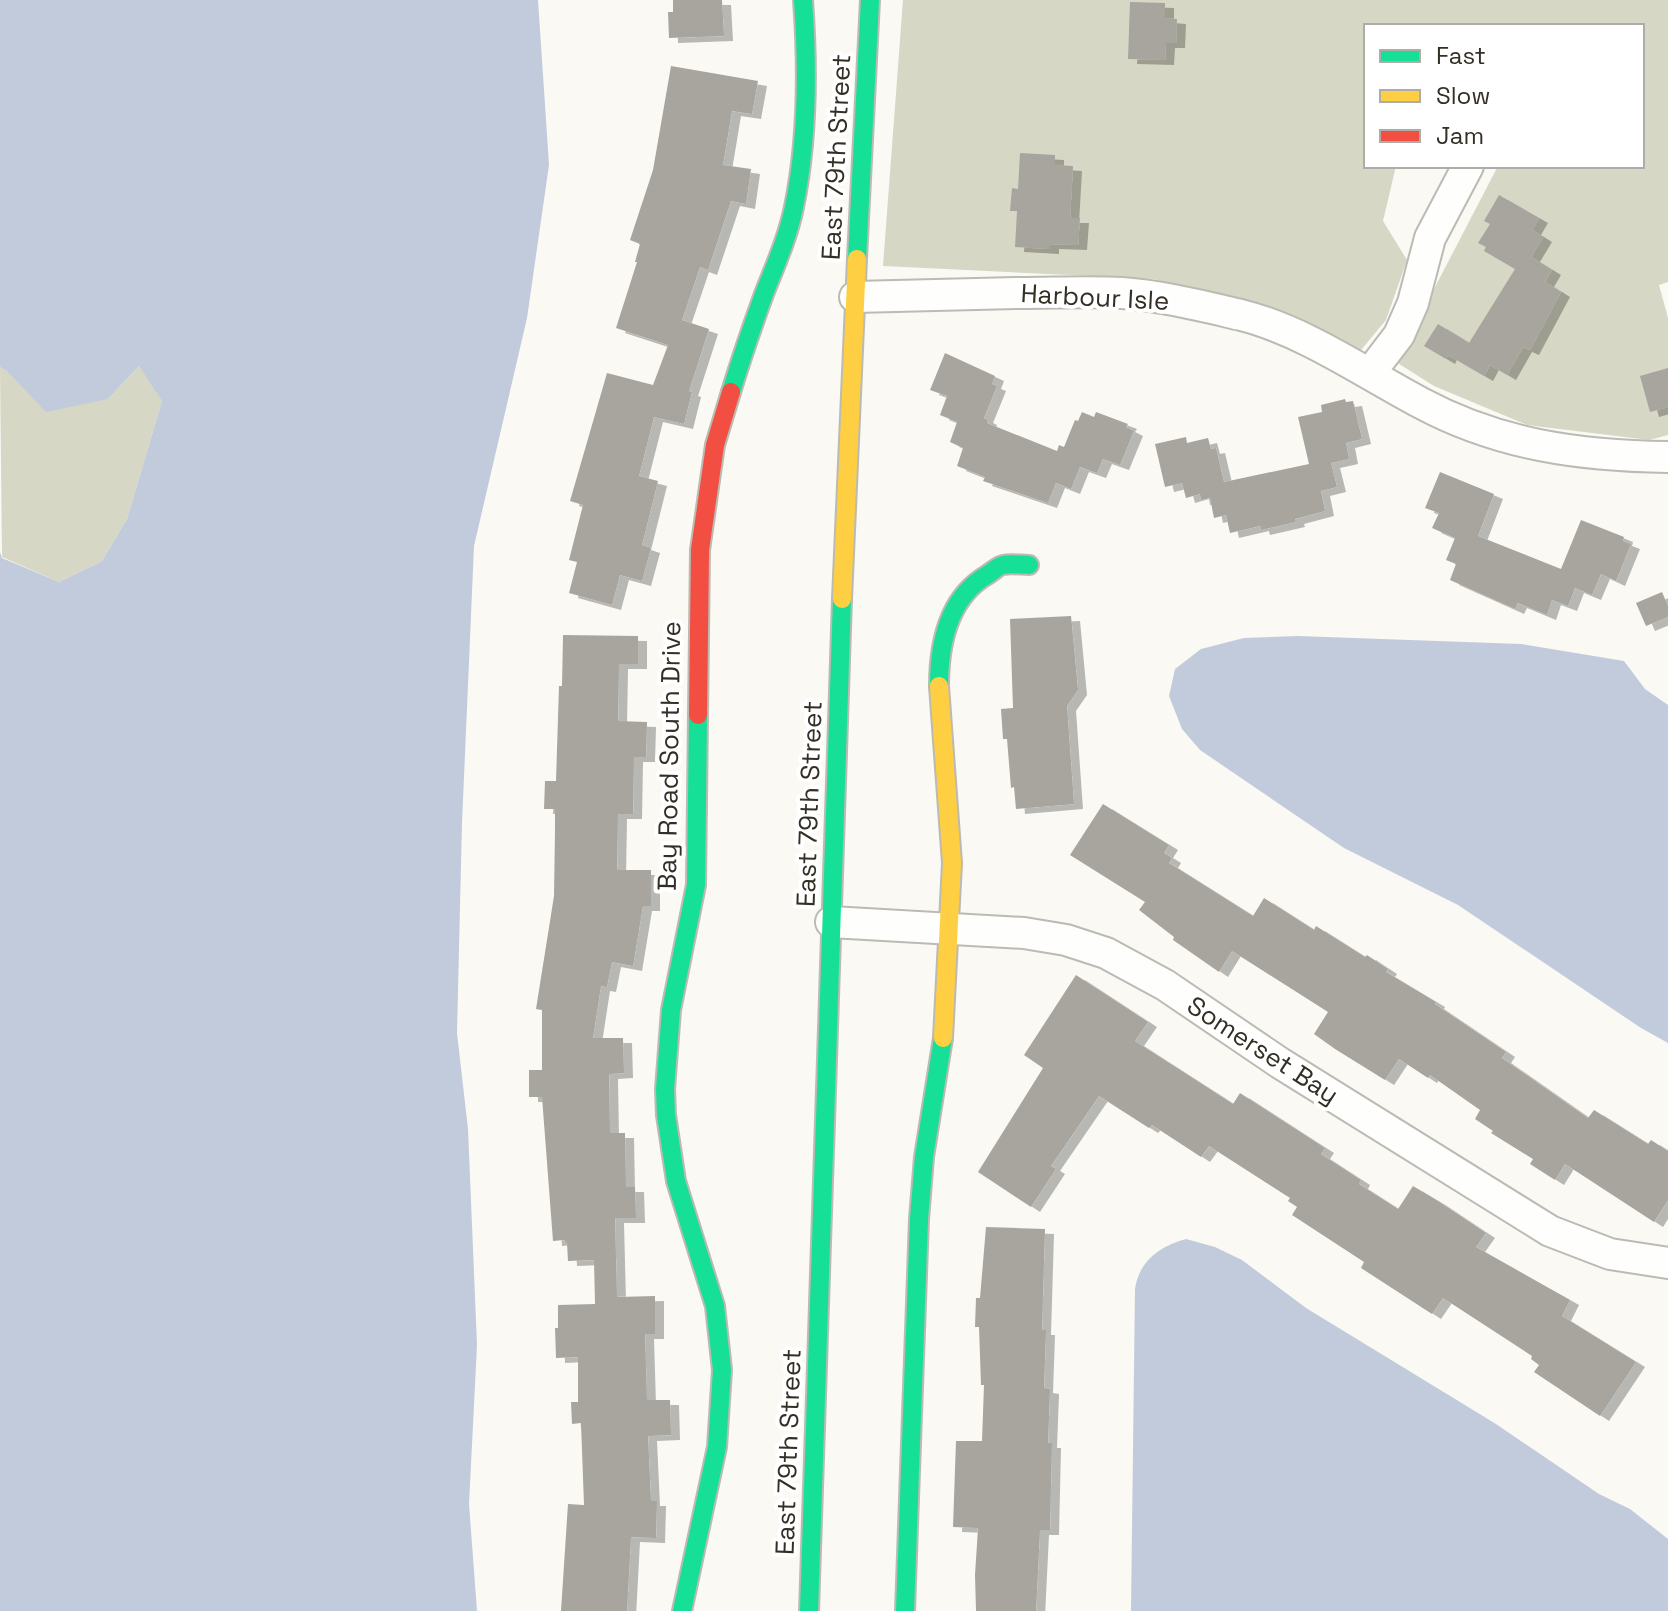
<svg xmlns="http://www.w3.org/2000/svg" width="1668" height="1611" font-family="'Space Grotesk',sans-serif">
	<defs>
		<filter id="shadow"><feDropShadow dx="9" dy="5" stdDeviation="0" flood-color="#0004"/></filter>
	</defs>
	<rect width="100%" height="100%" fill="#faf9f4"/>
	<g fill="#d6d7c5">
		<polygon points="903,0 1668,0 1668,282 1659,285 1668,318 1668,435 1649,440 1527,425 1434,386 1396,362 1498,166 1642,166 1642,26 1366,26 1366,166 1396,166 1383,221 1407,260 1386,320 1356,356 1283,316 1154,279 883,266"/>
		<polygon points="140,365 162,401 127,519 102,561 59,582 2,557 0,367 8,372 108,399"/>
	</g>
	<g fill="#c1cbdc">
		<polygon points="0,0 538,0 549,165 527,318 474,546 462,823 457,1033 468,1129 477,1345 469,1504 477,1611 0,1611 0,552 2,558 59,582 102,561 127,519 162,401 139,366 108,399 46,412 8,372 0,367"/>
		<polygon points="1298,636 1521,644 1624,661 1645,689 1668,705 1668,1043 1641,1028 1458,905 1344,848 1200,750 1182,729 1169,696 1175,669 1201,649 1244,638"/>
		<path d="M1186,1239L1215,1247L1242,1260L1306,1308L1496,1424L1599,1494L1630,1509L1668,1539V1611H1131L1135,1289C1139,1261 1160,1246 1186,1239Z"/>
	</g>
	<g fill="#a7a59e" filter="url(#shadow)">
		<polygon points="673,0 722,0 724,36 669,38 668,12 673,12"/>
		<polygon points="1130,2 1165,3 1165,18 1177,19 1176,43 1166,43 1165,60 1128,59"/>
		<polygon points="671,66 758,81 752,114 732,111 723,165 751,169 746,204 731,201 708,270 700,267 682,320 709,329 689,391 692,392 684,424 654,417 639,476 658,481 642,545 651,548 642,581 620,575 612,605 569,593 577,562 569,560 583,505 570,501 607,373 653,385 668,345 616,328 637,262 635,262 640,244 630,240 653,170"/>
		<polygon points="1020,153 1055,155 1055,165 1073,166 1070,218 1080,218 1078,245 1050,244 1050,249 1015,247 1017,211 1010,211 1012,188 1018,189"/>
		<polygon points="1499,195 1539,218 1532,230 1543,237 1531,257 1552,270 1545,282 1561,292 1530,350 1523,347 1507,375 1490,365 1484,376 1448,355 1446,359 1424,346 1438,324 1469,343 1515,269 1484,251 1486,247 1478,243 1490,224 1484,221"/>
		<polygon points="945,353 995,376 992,384 997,386 984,418 988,420 987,423 1057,451 1059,445 1064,447 1075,420 1078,421 1082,412 1094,417 1096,412 1128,424 1126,427 1134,431 1120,465 1103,459 1097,473 1080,467 1071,489 1056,483 1048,503 983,481 985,477 957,466 963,448 950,442 957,422 940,415 947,396 930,390"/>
		<polygon points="1668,368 1668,407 1650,412 1640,376"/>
		<polygon points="1345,399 1346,402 1353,401 1362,439 1346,443 1349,459 1331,463 1337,487 1321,491 1325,511 1295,519 1296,522 1261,530 1260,526 1230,533 1226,515 1214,518 1210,498 1201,500 1200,494 1186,498 1182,483 1165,487 1155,444 1186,437 1187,443 1208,438 1211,449 1216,448 1224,482 1309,464 1298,417 1322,412 1321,405"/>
		<polygon points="1440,472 1494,494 1478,536 1561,569 1581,520 1624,537 1623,541 1631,544 1616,581 1601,574 1592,595 1575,588 1568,606 1552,600 1547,615 1518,603 1515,609 1450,580 1456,564 1446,560 1455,538 1432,528 1439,513 1425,508"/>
		<polygon points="1662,592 1668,606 1668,617 1646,626 1636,603"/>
		<polygon points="1071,616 1078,690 1067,706 1074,804 1016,809 1014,787 1011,788 1007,739 1003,739 1001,709 1013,708 1010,619"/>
		<polygon points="563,635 638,636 638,664 619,664 618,721 647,722 646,757 634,757 633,814 618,814 617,870 651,870 651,906 643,906 633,966 612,962 607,987 601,986 593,1038 623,1038 624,1073 609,1074 610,1133 625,1133 626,1187 635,1187 636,1218 615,1218 617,1297 655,1296 655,1334 645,1334 647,1400 670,1400 671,1435 648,1436 651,1501 657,1501 656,1538 631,1537 627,1611 561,1611 568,1504 584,1505 581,1423 572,1424 571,1402 578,1402 578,1357 556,1358 555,1328 558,1328 558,1305 595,1304 594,1260 568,1261 567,1243 564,1240 553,1241 542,1097 529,1097 529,1070 542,1070 542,1010 536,1009 554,896 555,830 555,809 544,809 545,781 556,781 559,686 562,686"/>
		<polygon points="1103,804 1169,845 1164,853 1172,858 1169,863 1253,916 1264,898 1314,930 1316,926 1365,957 1367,955 1388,969 1386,972 1436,1002 1435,1004 1506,1052 1502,1058 1588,1118 1594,1110 1648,1144 1651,1140 1668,1151 1668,1200 1654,1222 1565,1164 1555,1180 1530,1164 1533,1159 1491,1133 1493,1131 1475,1119 1480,1110 1430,1075 1428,1078 1399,1059 1385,1080 1335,1049 1314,1034 1328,1012 1232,951 1219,972 1173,940 1174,937 1139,910 1145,902 1070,855"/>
		<polygon points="1076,975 1148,1022 1135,1041 1233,1104 1240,1093 1325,1148 1321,1154 1361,1180 1359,1184 1398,1209 1413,1186 1438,1201 1486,1233 1476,1247 1570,1300 1562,1316 1636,1362 1600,1416 1534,1372 1539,1365 1531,1359 1532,1356 1443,1298 1432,1314 1361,1268 1364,1262 1292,1215 1297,1207 1288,1201 1290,1198 1209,1146 1201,1157 1152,1125 1149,1128 1099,1096 1051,1166 1056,1169 1031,1207 978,1172 1043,1068 1024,1055"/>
		<polygon points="986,1227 1045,1229 1042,1330 1046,1330 1044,1388 1050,1389 1048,1443 1052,1443 1050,1530 1040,1530 1036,1611 976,1611 975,1575 978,1528 953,1527 956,1441 982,1441 984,1385 981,1385 979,1327 975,1327 976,1298 980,1298"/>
	</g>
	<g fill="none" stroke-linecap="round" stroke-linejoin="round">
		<defs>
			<g id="street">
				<path d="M855,297C909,296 964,294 1019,293C1053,293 1088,291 1122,293C1163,296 1202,306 1241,315C1305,331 1364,373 1421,403C1499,445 1581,456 1668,457"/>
				<polyline points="1370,373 1399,335 1413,303 1430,238 1468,166"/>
				<polyline points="831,922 1024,933 1066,940 1106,953 1165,985 1280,1063 1550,1231 1610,1254 1668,1263"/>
			</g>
			<g id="fast">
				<polyline points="857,259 870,0"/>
				<path d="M731,392C741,359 752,327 764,294C775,266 788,237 794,207C808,139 808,69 803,0"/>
				<path d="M939,686C939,643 948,598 987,575C992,572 998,566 1003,565C1011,563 1021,565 1029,565"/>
				<polyline points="682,1611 717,1447 722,1370 715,1306 676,1181 666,1115 665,1089 671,1010 696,885 698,715"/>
				<polyline points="809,1611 842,599"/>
				<polyline points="905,1611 919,1219 924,1157 943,1038"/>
			</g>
			<g id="slow">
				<polyline points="842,599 857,259"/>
				<polyline points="939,686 952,863 943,1038"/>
			</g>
			<polyline id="jam" points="698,715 700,550 715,445 731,392"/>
		</defs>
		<use href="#street" stroke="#bcbab3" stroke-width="34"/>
		<use href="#fast" stroke="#bcbab3" stroke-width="22"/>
		<use href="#slow" stroke="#bcbab3" stroke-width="22"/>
		<use href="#jam" stroke="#bcbab3" stroke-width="22"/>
		<use href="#street" stroke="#fefefd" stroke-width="30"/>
		<use href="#fast" stroke="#16e098" stroke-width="18"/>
		<use href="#slow" stroke="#ffcf43" stroke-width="18"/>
		<use href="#jam" stroke="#f24e42" stroke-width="18"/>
	</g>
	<g text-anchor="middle" stroke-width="8" stroke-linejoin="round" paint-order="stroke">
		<g font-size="26" fill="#332f25" stroke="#fff">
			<text transform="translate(836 157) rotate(-87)" y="9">East 79th Street</text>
			<text transform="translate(1095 297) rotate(3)" y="9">Harbour Isle</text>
			<text transform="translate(669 756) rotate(-89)" y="9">Bay Road South Drive</text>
			<text transform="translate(809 804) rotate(-88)" y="9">East 79th Street</text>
			<text transform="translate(1263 1050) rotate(33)" y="9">Somerset Bay</text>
			<text transform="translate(788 1452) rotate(-88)" y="9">East 79th Street</text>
		</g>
	</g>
	<rect x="1364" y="24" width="280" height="144" fill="#ffffff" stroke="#adaca8" stroke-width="2"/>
	<rect x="1380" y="50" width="40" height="12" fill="#16e098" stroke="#adaca8" stroke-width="2"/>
	<text x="1436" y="64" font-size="24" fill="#332f25">Fast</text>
	<rect x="1380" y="90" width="40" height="12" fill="#ffcf43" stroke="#adaca8" stroke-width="2"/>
	<text x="1436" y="104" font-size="24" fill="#332f25">Slow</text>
	<rect x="1380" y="130" width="40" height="12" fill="#f24e42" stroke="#adaca8" stroke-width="2"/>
	<text x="1436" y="144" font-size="24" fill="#332f25">Jam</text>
</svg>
